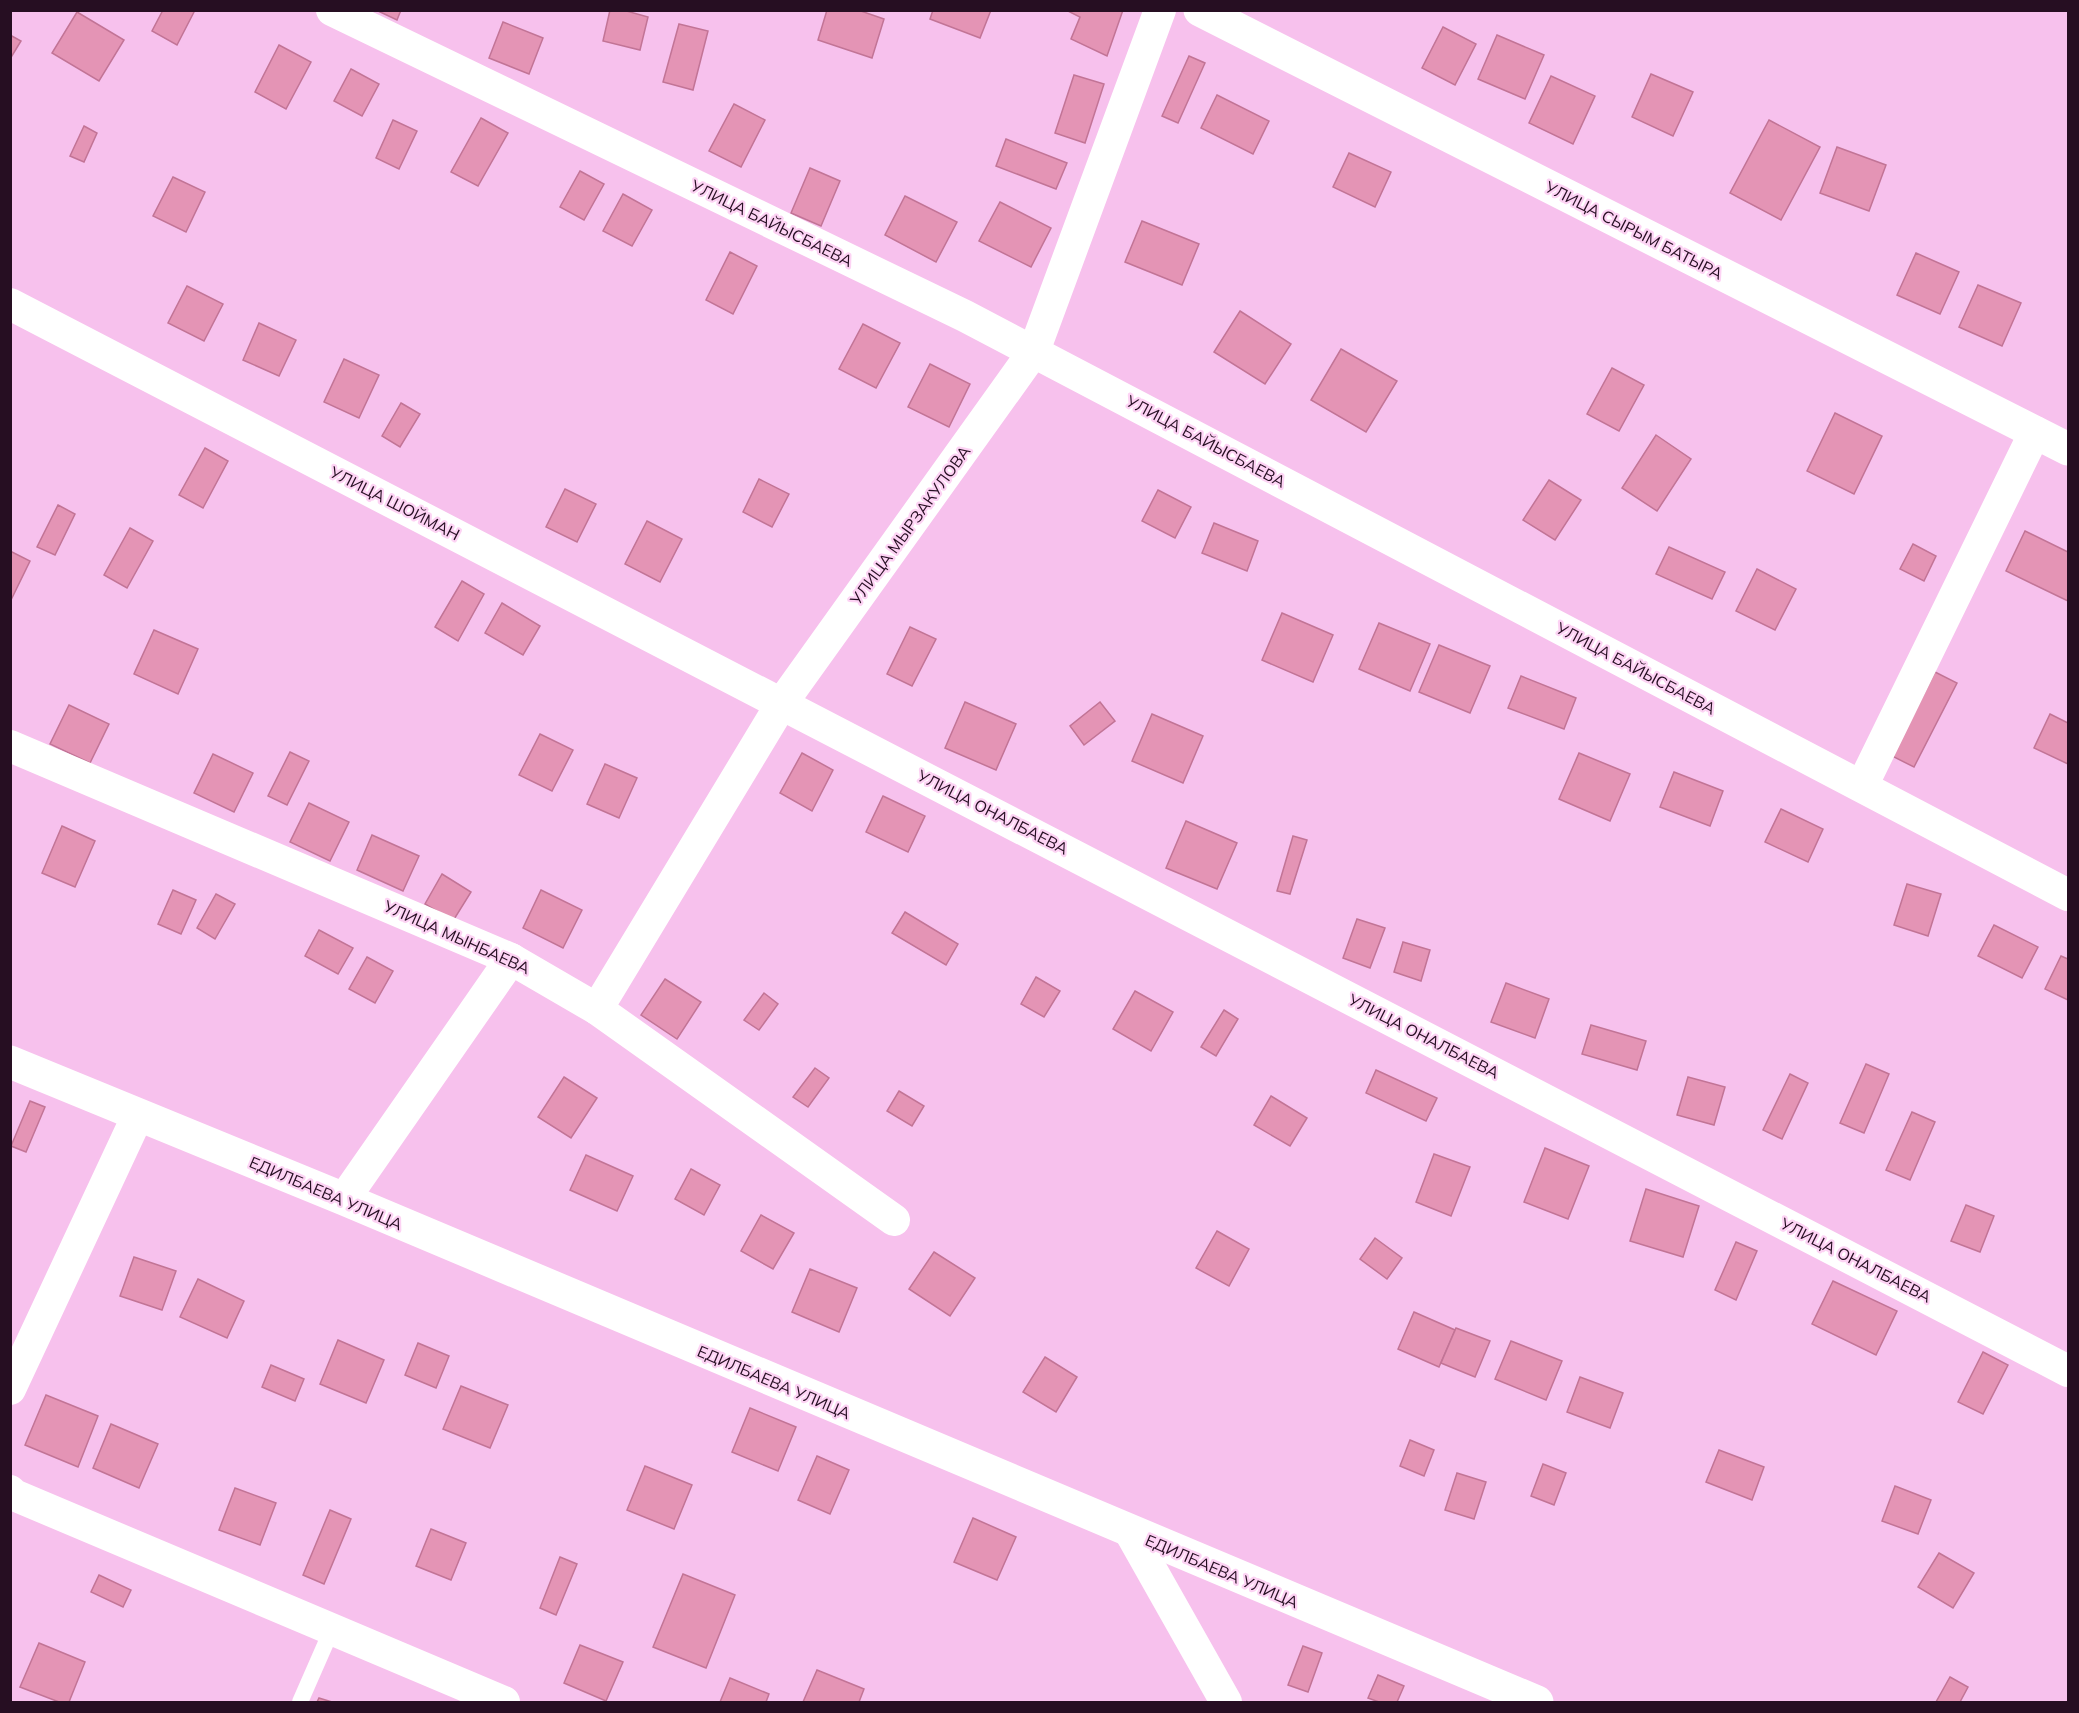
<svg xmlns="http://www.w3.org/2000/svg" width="2079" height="1713" font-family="Mulish,sans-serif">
	<rect width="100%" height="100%" fill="#f7c1ed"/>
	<g fill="#e494b5" stroke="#c27496" stroke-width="1.5">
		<polygon points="163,10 195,10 177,45 152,31"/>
		<polygon points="376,10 401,10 397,20"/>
		<polygon points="610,10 623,10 648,17 640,50 603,41"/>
		<polygon points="827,10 858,10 884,19 872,58 818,40"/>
		<polygon points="933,10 991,10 980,38 930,19"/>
		<polygon points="1066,10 1123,10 1107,56 1071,39 1080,17"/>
		<polygon points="77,12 124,40 99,81 52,53"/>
		<polygon points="503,22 543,38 529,74 489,58"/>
		<polygon points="679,24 708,31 693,90 663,82"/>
		<polygon points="1443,27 1476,44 1455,85 1422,68"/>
		<polygon points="10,35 21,41 10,59"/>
		<polygon points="1497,35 1544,55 1525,99 1478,79"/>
		<polygon points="279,45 311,62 286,109 255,92"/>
		<polygon points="1189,56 1205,63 1178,123 1162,116"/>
		<polygon points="351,69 379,84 362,116 334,101"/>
		<polygon points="1651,74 1693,92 1673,136 1632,117"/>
		<polygon points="1074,75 1104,84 1085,143 1055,133"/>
		<polygon points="1551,76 1595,96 1573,144 1529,123"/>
		<polygon points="1217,95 1269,121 1253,154 1201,128"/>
		<polygon points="734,104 765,120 741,167 709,151"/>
		<polygon points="481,118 508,133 478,186 451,172"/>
		<polygon points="393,120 417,131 399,169 376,158"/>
		<polygon points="1769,120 1820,147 1781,220 1730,193"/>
		<polygon points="84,126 97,133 84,162 70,156"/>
		<polygon points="1006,139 1067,163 1056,189 996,166"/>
		<polygon points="1837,147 1886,165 1869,211 1820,193"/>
		<polygon points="1349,153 1391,172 1375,207 1333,187"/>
		<polygon points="810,168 840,181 821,226 791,213"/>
		<polygon points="580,171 604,184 584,220 560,207"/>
		<polygon points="173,177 205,192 186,232 153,216"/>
		<polygon points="623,194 652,210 632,246 603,231"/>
		<polygon points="905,196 957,222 936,262 885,235"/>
		<polygon points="1000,202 1051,228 1031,267 979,241"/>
		<polygon points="1142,221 1199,244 1182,285 1125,262"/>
		<polygon points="730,252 757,266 733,314 706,300"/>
		<polygon points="1916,253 1959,272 1940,314 1897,295"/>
		<polygon points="1978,285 2021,303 2002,346 1959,327"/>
		<polygon points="187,286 223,304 204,341 168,323"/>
		<polygon points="1240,311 1291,344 1265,384 1214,352"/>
		<polygon points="259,323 296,340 279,376 243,360"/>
		<polygon points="863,324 900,343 876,388 839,369"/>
		<polygon points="1341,349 1397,381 1366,432 1311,400"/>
		<polygon points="344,359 379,375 359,418 324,402"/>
		<polygon points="930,364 970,384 949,427 908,407"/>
		<polygon points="1612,368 1644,385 1619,431 1587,414"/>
		<polygon points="401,403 420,414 400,447 382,436"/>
		<polygon points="1835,413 1882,436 1854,494 1807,471"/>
		<polygon points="1656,435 1691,459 1657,511 1622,488"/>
		<polygon points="205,448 228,461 203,508 179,495"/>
		<polygon points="759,479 789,494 772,527 743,512"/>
		<polygon points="1549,480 1581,500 1555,540 1523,520"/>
		<polygon points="565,489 596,504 577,542 546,527"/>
		<polygon points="1158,490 1191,507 1175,538 1142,521"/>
		<polygon points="58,505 75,514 55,555 37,547"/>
		<polygon points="647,521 682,539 660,582 625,564"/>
		<polygon points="1214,523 1258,541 1247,571 1202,553"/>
		<polygon points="130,528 153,541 127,588 104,575"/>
		<polygon points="2025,531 2068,552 2068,601 2006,571"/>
		<polygon points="1913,544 1936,556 1924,581 1900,569"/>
		<polygon points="1669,547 1725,572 1712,599 1656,574"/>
		<polygon points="10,551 30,561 11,600 10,599"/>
		<polygon points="1757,569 1796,589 1775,630 1736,611"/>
		<polygon points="462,581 484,594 458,641 435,627"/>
		<polygon points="502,603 540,626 523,655 485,633"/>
		<polygon points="1282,613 1333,635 1313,682 1262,660"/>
		<polygon points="1379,623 1430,644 1410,691 1359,669"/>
		<polygon points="910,627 936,639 912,686 887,674"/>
		<polygon points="154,630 198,649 178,694 134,674"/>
		<polygon points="1439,645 1490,666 1470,713 1419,692"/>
		<polygon points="1935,672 1957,683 1914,767 1892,756"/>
		<polygon points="1521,676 1576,698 1564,729 1508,708"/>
		<polygon points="965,702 1016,724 996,770 945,748"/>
		<polygon points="1100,702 1115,721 1084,745 1070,726"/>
		<polygon points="69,705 109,724 90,763 50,744"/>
		<polygon points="1152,714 1203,736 1183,783 1132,761"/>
		<polygon points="2050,714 2068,723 2068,764 2034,748"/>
		<polygon points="540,734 573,750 552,791 519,775"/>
		<polygon points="290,752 309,761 287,805 268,796"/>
		<polygon points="802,753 833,770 812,811 780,793"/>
		<polygon points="1579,753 1630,774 1610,821 1559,799"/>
		<polygon points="213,754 253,773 234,812 194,793"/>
		<polygon points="605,764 637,778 619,818 587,804"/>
		<polygon points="1674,772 1723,791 1710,826 1660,807"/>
		<polygon points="883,796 925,816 908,852 866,832"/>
		<polygon points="309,803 349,822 330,861 290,842"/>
		<polygon points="1781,809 1823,829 1808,862 1765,842"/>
		<polygon points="1186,821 1237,843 1217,889 1166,868"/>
		<polygon points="62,826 95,841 75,887 42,873"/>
		<polygon points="372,835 419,856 403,891 357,870"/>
		<polygon points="1293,836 1307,840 1290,894 1277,891"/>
		<polygon points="442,874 471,892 453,921 425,904"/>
		<polygon points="1907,884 1941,894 1928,936 1894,925"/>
		<polygon points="173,890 196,900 181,934 158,924"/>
		<polygon points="541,890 582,910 563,948 523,928"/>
		<polygon points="216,894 235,904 215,939 197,928"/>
		<polygon points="905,912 958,944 946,965 892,933"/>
		<polygon points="1357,919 1385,928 1370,968 1343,958"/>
		<polygon points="1994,925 2038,947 2022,978 1978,956"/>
		<polygon points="319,930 353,948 338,974 305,956"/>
		<polygon points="1403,942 1430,950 1421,981 1394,972"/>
		<polygon points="2061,956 2068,959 2068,1000 2045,989"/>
		<polygon points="367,957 393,971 375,1003 349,989"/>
		<polygon points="1036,977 1060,991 1044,1017 1021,1004"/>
		<polygon points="665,979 701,1002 677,1039 641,1015"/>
		<polygon points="1506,983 1549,999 1535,1038 1491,1022"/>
		<polygon points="1135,991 1173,1012 1151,1051 1113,1029"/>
		<polygon points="764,993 778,1004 759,1030 744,1020"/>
		<polygon points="1224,1010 1238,1019 1216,1056 1201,1047"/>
		<polygon points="1591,1025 1646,1041 1637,1070 1582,1054"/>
		<polygon points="1866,1064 1889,1074 1864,1133 1840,1123"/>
		<polygon points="815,1068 829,1078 808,1107 793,1097"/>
		<polygon points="1376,1070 1437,1098 1426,1121 1366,1093"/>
		<polygon points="1790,1074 1808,1083 1782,1139 1763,1130"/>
		<polygon points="564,1077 597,1098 571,1138 538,1117"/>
		<polygon points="1688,1077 1725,1087 1714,1125 1677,1115"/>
		<polygon points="899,1091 924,1106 912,1126 887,1111"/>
		<polygon points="1271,1096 1307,1118 1290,1146 1254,1125"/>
		<polygon points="30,1101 45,1107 26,1152 11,1146"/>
		<polygon points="1912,1112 1935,1122 1910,1180 1886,1170"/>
		<polygon points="1545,1148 1589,1166 1568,1219 1524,1202"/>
		<polygon points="1434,1154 1470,1167 1451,1216 1416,1202"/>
		<polygon points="586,1155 633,1176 617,1211 570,1190"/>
		<polygon points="691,1169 720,1185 704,1215 675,1199"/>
		<polygon points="1646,1189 1699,1206 1683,1257 1630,1241"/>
		<polygon points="1966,1205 1994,1216 1980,1252 1951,1241"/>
		<polygon points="761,1215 794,1233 773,1269 741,1251"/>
		<polygon points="1217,1231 1249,1249 1229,1286 1196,1268"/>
		<polygon points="1375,1238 1402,1258 1387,1279 1360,1259"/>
		<polygon points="1736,1242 1757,1251 1736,1300 1715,1290"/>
		<polygon points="934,1252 975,1278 950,1316 909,1289"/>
		<polygon points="134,1257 176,1271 162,1310 120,1296"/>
		<polygon points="810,1269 857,1288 839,1332 792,1312"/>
		<polygon points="198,1279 244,1301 227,1338 180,1317"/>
		<polygon points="1833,1281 1897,1311 1876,1355 1812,1324"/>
		<polygon points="1414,1312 1455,1330 1439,1367 1398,1349"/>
		<polygon points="1456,1328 1490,1341 1475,1377 1441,1363"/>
		<polygon points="338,1340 384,1360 366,1403 320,1384"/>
		<polygon points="1511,1341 1562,1361 1546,1400 1495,1379"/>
		<polygon points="418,1343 449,1356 436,1388 405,1375"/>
		<polygon points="1983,1352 2008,1365 1983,1414 1958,1402"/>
		<polygon points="1045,1357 1077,1377 1056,1412 1023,1392"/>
		<polygon points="271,1365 304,1379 295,1401 262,1387"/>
		<polygon points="1580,1377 1623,1393 1610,1428 1567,1412"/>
		<polygon points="461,1386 508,1405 490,1448 443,1429"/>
		<polygon points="46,1395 98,1416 78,1467 25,1445"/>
		<polygon points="750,1408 796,1427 778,1471 732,1452"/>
		<polygon points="111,1424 158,1444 139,1488 93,1468"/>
		<polygon points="1410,1440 1434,1450 1424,1476 1400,1466"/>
		<polygon points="1719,1450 1764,1467 1752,1500 1706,1482"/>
		<polygon points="817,1456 849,1470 830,1514 798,1500"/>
		<polygon points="1543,1464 1566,1473 1554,1505 1531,1496"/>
		<polygon points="645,1466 692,1485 674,1529 627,1510"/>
		<polygon points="1457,1473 1486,1482 1474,1519 1445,1510"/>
		<polygon points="1895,1486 1931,1500 1918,1534 1882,1521"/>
		<polygon points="235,1488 276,1503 260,1545 219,1530"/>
		<polygon points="330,1510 351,1519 324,1584 303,1575"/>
		<polygon points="973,1518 1016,1537 997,1580 954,1562"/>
		<polygon points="431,1529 466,1543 451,1580 416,1566"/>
		<polygon points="1939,1553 1974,1573 1953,1608 1918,1587"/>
		<polygon points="560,1557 577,1564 556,1615 540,1608"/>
		<polygon points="683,1574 735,1595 706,1668 653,1647"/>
		<polygon points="99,1575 131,1590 123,1607 91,1592"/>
		<polygon points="39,1643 85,1662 69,1702 59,1702 20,1687"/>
		<polygon points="580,1645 623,1662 606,1701 564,1683"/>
		<polygon points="1303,1646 1322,1653 1308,1692 1288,1685"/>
		<polygon points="817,1670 864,1689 859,1702 803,1702"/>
		<polygon points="1378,1675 1404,1686 1397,1702 1379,1702 1368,1698"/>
		<polygon points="1950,1677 1968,1687 1960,1702 1936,1702"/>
		<polygon points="730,1678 769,1694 766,1702 720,1702"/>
		<polygon points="319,1698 332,1702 317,1702"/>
	</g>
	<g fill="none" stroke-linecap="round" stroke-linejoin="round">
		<polyline stroke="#fff" stroke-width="16" points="300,1702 332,1629"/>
		<g stroke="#fff" stroke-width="32">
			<polyline points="332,10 965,316 2068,895"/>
			<polyline points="10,304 2068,1371"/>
			<polyline points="10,746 511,959 597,1009 894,1220"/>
			<polyline points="1862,786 2035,432"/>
			<polyline points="597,1009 782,703 1034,351 1160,10"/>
			<polyline points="344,1199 511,959"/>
			<polyline points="10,1389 138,1115"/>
			<polyline points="10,1491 14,1495 504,1702"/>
			<polyline points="1130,1532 1226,1702"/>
		</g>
		<g stroke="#fff" stroke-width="33">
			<polyline points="1200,10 2068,449"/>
			<polyline points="10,1062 344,1199 1537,1702"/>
		</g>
	</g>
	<g text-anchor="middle" stroke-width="4.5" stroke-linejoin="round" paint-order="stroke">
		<g font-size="16" fill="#260e22" stroke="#fdd3f4">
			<text transform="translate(772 223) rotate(26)" y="6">УЛИЦА БАЙЫСБАЕВА</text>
			<text transform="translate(1634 230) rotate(27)" y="6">УЛИЦА СЫРЫМ БАТЫРА</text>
			<text transform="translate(1206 441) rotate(28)" y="6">УЛИЦА БАЙЫСБАЕВА</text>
			<text transform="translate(395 503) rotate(27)" y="6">УЛИЦА ШОЙМАН</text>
			<text transform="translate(910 525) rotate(-54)" y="6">УЛИЦА МЫРЗАКУЛОВА</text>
			<text transform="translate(1636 668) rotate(28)" y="6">УЛИЦА БАЙЫСБАЕВА</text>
			<text transform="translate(993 812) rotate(27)" y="6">УЛИЦА ОНАЛБАЕВА</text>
			<text transform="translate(457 937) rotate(24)" y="6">УЛИЦА МЫНБАЕВА</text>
			<text transform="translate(1424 1036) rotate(27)" y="6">УЛИЦА ОНАЛБАЕВА</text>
			<text transform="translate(326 1193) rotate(23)" y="6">ЕДИЛБАЕВА УЛИЦА</text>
			<text transform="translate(1856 1260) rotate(27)" y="6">УЛИЦА ОНАЛБАЕВА</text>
			<text transform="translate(774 1382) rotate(23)" y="6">ЕДИЛБАЕВА УЛИЦА</text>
			<text transform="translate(1222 1571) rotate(23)" y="6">ЕДИЛБАЕВА УЛИЦА</text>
		</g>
	</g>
	<rect width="2079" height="1713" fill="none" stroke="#260e22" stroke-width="24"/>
</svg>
